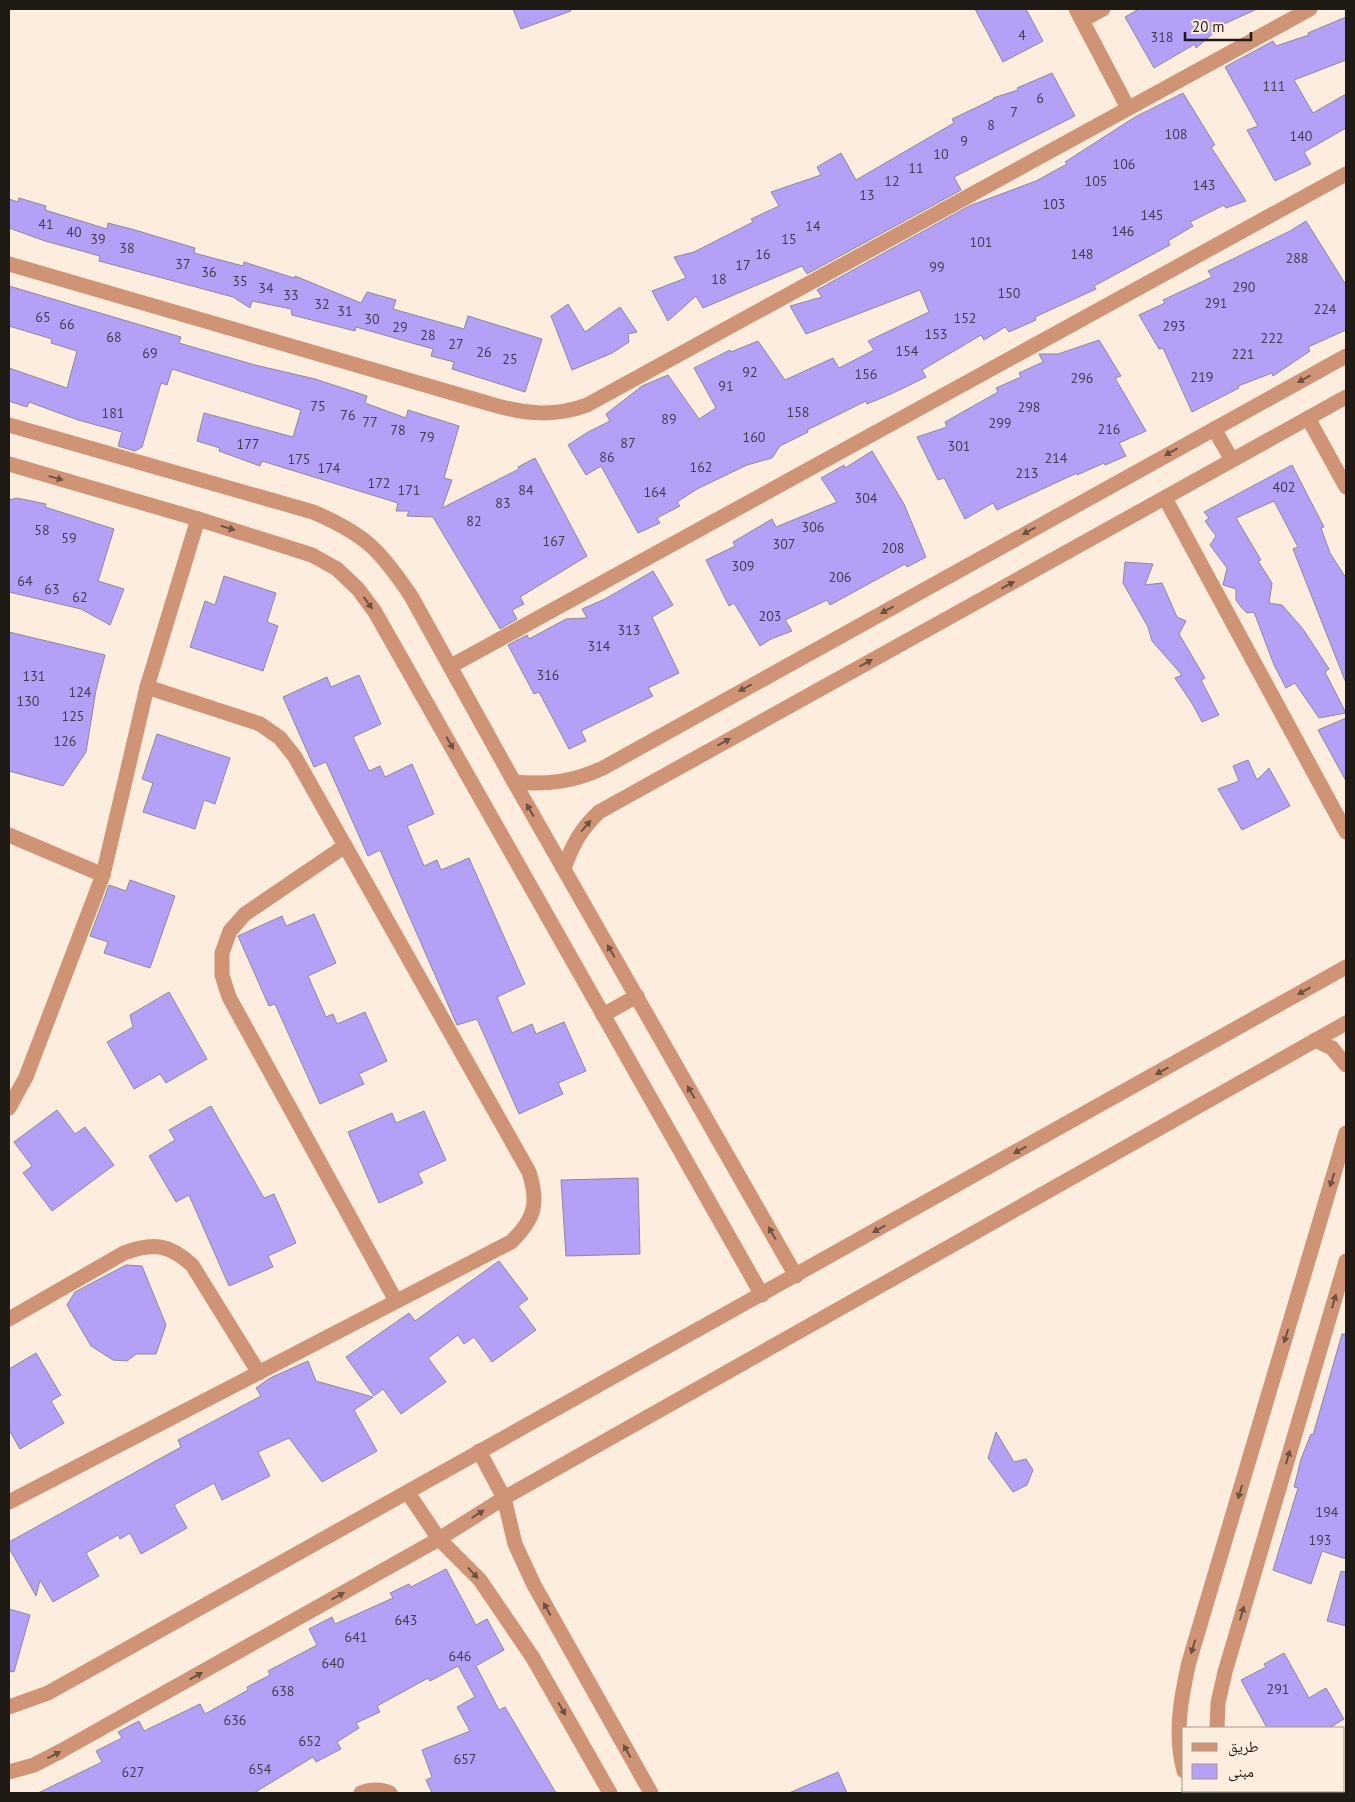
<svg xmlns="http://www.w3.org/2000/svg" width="1355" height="1802" font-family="'PT Sans','Noto Naskh Arabic',sans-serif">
	<rect width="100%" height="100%" fill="#fdedde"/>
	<g fill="#b4a0f7" stroke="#8d899b">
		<polygon points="513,9 571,9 571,11 521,29"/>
		<polygon points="975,9 1026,9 1043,41 1003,62"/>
		<polygon points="1139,9 1257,9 1224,24 1196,48 1195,44 1154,68 1125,17"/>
		<polygon points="1346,17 1346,60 1294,80 1313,113 1346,94 1346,128 1304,152 1311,164 1275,181 1247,130 1258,126 1225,67 1273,41 1276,46 1309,35 1308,33"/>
		<polygon points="1052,73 1075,116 954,177 961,190 807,274 802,266 703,308 696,296 668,321 652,291 686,278 674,257 694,252 753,222 751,219 779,206 771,192 821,175 817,167 841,153 856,180 954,123 952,119 994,99 993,98 1018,90 1017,88"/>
		<polygon points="1183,93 1215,145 1211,147 1246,201 1226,208 1224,205 1190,222 1193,226 1168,241 1170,245 1094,286 1096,289 1035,317 1036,320 1009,332 1005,327 984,340 981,335 922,370 926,377 891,394 867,404 866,401 807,430 808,432 780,446 772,458 747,465 697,489 677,502 680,506 657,518 660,523 638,533 601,466 586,475 568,445 588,432 610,421 606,414 642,386 668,375 699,419 716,408 694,368 730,350 731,352 758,341 785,380 833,358 839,368 874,350 868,341 929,312 920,290 806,334 790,306 822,297 817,290 969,206 1036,181 1067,164 1065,162 1135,117"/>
		<polygon points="19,198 46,206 45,210 107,229 108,223 135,230 195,248 194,253 243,266 244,262 294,278 295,276 361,303 367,292 396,300 393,309 464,329 468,316 542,339 525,392 452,369 454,362 431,356 433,349 356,327 355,331 292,315 291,309 252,301 250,308 233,297 99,261 100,256 45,241 9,228 9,199 18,202"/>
		<polygon points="1306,221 1346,285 1346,330 1308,347 1310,351 1273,376 1272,373 1238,386 1239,388 1192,412 1163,348 1159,349 1139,315 1165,303 1163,300 1212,277 1208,271 1290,231"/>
		<polygon points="9,286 181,337 179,343 255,365 315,379 367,396 365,403 406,418 408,410 459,426 444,478 452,480 442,508 519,469 518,467 535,458 587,556 520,597 524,604 512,610 517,619 500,629 433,517 407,516 409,511 396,511 398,503 262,461 260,466 219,451 220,448 197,441 204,413 293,437 301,410 172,369 167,385 161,383 142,447 135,451 118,446 122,432 78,420 29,402 27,407 9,401 9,368 67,388 77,351 51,343 52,339 9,326"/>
		<polygon points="568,304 585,332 620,307 637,332 628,334 629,342 612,353 572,370 551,316"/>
		<polygon points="1099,340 1121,376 1115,378 1146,431 1119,443 1126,456 1105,465 1104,463 1077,475 1077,473 997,510 993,503 965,519 944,478 938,480 917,437 947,427 945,422 998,392 996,388 1021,377 1019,373 1043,362 1039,354 1058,354"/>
		<polygon points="872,451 904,504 926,557 907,567 905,564 830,605 827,600 785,620 792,631 771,639 760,646 734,603 729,606 706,560 735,546 733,542 772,519 776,527 837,502 821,478 844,465 845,468"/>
		<polygon points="1292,465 1324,527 1321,528 1330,553 1346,578 1346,683 1293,549 1298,547 1274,501 1236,518 1261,560 1258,561 1272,583 1269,603 1282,605 1303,629 1329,669 1325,672 1346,713 1319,718 1295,683 1286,688 1274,665 1254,612 1247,613 1241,607 1236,600 1236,589 1223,585 1227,568 1210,545 1216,536 1205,521 1209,518 1204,512"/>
		<polygon points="17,498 46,504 45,507 114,529 98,581 124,589 110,625 81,609 9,592 9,500"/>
		<polygon points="1125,562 1153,564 1145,585 1162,583 1177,617 1186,621 1179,634 1205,678 1201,680 1219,715 1202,722 1193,705 1175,678 1182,675 1152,641 1148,627 1123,583"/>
		<polygon points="653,571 673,605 652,617 679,673 648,688 653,696 581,731 586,741 569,749 539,692 534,694 508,645 527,635 529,639 566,619 587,618 582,609 605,599"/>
		<polygon points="224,576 276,593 267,622 278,626 263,671 190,647 205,601 215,605"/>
		<polygon points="9,632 105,655 96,690 86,752 63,786 9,771"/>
		<polygon points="359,675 381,724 353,737 369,771 380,766 385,777 412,764 434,814 407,826 424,866 437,860 441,870 469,858 525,984 497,997 512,1033 532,1024 536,1034 564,1022 586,1071 558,1083 563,1094 519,1114 477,1019 457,1025 380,850 368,856 326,762 314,767 283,697 327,677 331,687"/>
		<polygon points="1346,718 1346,781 1318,730"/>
		<polygon points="157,734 230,758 215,804 204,800 195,829 143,812 153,783 142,779"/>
		<polygon points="1248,760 1257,780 1269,768 1290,806 1242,830 1218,789 1239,781 1233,766"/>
		<polygon points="130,880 175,896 150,968 104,953 108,942 90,936 109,885 126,891"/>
		<polygon points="314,914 336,963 308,976 326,1017 333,1014 337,1024 365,1012 387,1061 359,1074 364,1084 320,1104 275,1004 269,1006 238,936 282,916 286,926"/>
		<polygon points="169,992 207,1059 166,1083 160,1074 134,1089 107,1042 133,1027 130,1015"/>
		<polygon points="211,1106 264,1198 274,1194 296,1243 268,1256 273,1267 229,1286 189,1195 176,1202 149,1156 175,1140 169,1130"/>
		<polygon points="57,1110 75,1134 85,1127 114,1165 52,1211 23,1173 32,1166 14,1142"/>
		<polygon points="424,1111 446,1160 418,1173 423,1183 379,1203 348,1132 392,1113 396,1123"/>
		<polygon points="638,1178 640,1254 566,1256 561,1180"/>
		<polygon points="499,1261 528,1299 518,1306 536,1330 492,1362 474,1337 464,1344 458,1335 428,1358 446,1382 401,1414 383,1389 374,1396 346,1357 409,1313 415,1321"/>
		<polygon points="126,1265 142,1266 166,1325 156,1354 136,1354 127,1361 113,1360 91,1346 67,1305 75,1292"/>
		<polygon points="1342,1334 1346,1334 1346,1559 1322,1551 1311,1584 1273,1570 1298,1488 1294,1487 1301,1459 1311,1434 1313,1435"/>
		<polygon points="36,1353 61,1395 51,1401 64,1423 20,1449 9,1430 9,1369"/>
		<polygon points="308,1361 316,1381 373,1397 354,1410 377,1451 322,1482 289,1438 258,1452 270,1476 222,1500 214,1483 174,1505 187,1528 141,1554 130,1533 120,1539 118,1535 86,1553 99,1576 53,1602 40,1580 36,1596 9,1548 9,1542 181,1447 178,1440 261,1396 256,1388 270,1378"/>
		<polygon points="996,1432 1014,1462 1026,1459 1033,1470 1027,1485 1013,1492 988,1458"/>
		<polygon points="446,1569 476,1625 487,1619 504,1650 476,1666 499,1710 505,1707 556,1793 432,1793 426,1780 432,1777 422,1750 470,1731 457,1707 475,1697 458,1666 430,1681 428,1678 377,1706 380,1712 356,1723 359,1728 337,1742 341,1749 316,1762 313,1757 254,1793 38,1793 102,1762 96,1751 122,1738 118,1732 139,1721 144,1731 200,1704 205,1714 248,1690 247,1687 270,1675 268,1671 317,1645 309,1629 332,1617 335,1624 393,1598 390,1593 409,1584 411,1587"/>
		<polygon points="1341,1571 1346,1572 1346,1626 1327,1621"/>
		<polygon points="9,1609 30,1615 14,1672 9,1671"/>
		<polygon points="1284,1653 1309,1698 1326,1688 1344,1719 1329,1728 1267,1728 1241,1680 1266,1667 1264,1664"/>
		<polygon points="838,1772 847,1793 789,1793"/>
	</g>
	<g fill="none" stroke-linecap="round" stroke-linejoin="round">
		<g stroke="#cf9476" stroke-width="15">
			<polyline points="1076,9 1128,108"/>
			<polyline points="1083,20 1103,9"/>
			<path d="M9,264L494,405C526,414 555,417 587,405L1310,9"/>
			<polyline points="1308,418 1346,487"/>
			<path d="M9,425L313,512C365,534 380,550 411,596L514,782L796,1276"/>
			<polyline points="1214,429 1232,460"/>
			<polyline points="9,464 198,519 312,555 337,569 358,589 375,612 762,1295"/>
			<polyline points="1165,498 1346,832"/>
			<polyline points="451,666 1346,174"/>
			<path d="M514,782C547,785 573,782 603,768L1346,356"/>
			<polyline points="9,835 103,875"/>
			<polyline points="345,846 245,914 230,931 222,953 222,975 229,997 396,1301"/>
			<path d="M564,869C572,845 581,829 599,812L1346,397"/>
			<polyline points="603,1015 637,996"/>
			<polyline points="1315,1040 1332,1048 1346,1065"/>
			<polyline points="9,1108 26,1077 103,875 147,687 198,519"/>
			<path d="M9,1319L124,1253C153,1242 169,1244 192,1265L259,1373"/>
			<polyline points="479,1451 504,1498 515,1544 534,1585 651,1793"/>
			<polyline points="408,1493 439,1539 480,1580 533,1658 610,1793"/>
			<path d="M9,1502L511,1242C535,1219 539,1203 529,1172L295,757L280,738L260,724L147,687"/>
			<polyline points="9,1707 48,1693 1346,967"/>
			<polyline points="1217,1728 1218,1703 1225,1672 1346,1261"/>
			<path d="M1184,1771C1174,1735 1181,1697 1189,1662L1346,1133"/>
			<polyline points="9,1772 34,1765 61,1751 439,1539 504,1498 1346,1023"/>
			<polyline points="1189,1791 1190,1793"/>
			<polyline points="1229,1791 1230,1793"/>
			<path d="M361,1793C369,1789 382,1789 390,1793"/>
		</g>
	</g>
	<defs><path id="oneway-solid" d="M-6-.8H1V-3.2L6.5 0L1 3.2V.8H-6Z" transform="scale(1.25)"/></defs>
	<g fill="#6f5141">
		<use href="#oneway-solid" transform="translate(1304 379) rotate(151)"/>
		<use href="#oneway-solid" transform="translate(1171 452) rotate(151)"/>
		<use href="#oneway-solid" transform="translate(56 478) rotate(16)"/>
		<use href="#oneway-solid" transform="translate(228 528) rotate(17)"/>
		<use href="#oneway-solid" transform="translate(1029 531) rotate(151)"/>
		<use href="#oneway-solid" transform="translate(1008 585) rotate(-29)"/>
		<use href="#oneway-solid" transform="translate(368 603) rotate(54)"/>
		<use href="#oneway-solid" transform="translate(887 610) rotate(151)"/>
		<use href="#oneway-solid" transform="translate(866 663) rotate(-29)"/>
		<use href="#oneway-solid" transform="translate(745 688) rotate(152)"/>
		<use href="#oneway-solid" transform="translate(724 742) rotate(-29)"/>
		<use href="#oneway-solid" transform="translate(450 743) rotate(60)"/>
		<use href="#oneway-solid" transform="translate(530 810) rotate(-120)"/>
		<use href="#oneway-solid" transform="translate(586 826) rotate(-49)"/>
		<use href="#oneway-solid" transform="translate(611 951) rotate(-120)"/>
		<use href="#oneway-solid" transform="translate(1304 991) rotate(151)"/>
		<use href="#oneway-solid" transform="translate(1162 1071) rotate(151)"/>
		<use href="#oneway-solid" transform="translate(691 1092) rotate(-120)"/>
		<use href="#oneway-solid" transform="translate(1020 1150) rotate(151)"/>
		<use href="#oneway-solid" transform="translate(1332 1180) rotate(107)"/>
		<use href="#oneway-solid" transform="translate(879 1229) rotate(151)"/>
		<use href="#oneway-solid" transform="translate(772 1233) rotate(-120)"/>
		<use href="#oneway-solid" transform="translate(1334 1301) rotate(-74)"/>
		<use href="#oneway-solid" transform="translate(1286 1336) rotate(107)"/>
		<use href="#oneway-solid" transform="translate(1288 1457) rotate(-74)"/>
		<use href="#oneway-solid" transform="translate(1240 1492) rotate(107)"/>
		<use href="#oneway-solid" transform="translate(478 1514) rotate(-32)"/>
		<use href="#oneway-solid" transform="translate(473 1573) rotate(47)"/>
		<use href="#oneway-solid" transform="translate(338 1596) rotate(-29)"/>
		<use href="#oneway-solid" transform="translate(547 1609) rotate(-119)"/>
		<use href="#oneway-solid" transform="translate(1242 1613) rotate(-74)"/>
		<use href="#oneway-solid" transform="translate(1193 1647) rotate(107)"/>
		<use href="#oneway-solid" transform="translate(196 1676) rotate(-29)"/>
		<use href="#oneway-solid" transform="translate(562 1709) rotate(60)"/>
		<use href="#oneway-solid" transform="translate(627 1751) rotate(-119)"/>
		<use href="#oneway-solid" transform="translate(54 1755) rotate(-27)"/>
	</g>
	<g text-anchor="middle" stroke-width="4" stroke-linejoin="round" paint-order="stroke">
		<g font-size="14" fill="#453c4e">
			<text x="1022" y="40">4</text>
			<text x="1162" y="42">318</text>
			<text x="1274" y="91">111</text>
			<text x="1040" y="103">6</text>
			<text x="1014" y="117">7</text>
			<text x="991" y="130">8</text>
			<text x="1176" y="139">108</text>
			<text x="1301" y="141">140</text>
			<text x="964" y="146">9</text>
			<text x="941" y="159">10</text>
			<text x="1124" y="169">106</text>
			<text x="916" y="173">11</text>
			<text x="892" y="186">12</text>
			<text x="1096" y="186">105</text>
			<text x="1204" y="190">143</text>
			<text x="867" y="200">13</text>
			<text x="1054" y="209">103</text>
			<text x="1152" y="220">145</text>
			<text x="46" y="229">41</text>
			<text x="813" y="231">14</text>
			<text x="1123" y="236">146</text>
			<text x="74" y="237">40</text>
			<text x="98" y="244">39</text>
			<text x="789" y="244">15</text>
			<text x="981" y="247">101</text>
			<text x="127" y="253">38</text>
			<text x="763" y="259">16</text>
			<text x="1082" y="259">148</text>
			<text x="1297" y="263">288</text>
			<text x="183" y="269">37</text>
			<text x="743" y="270">17</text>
			<text x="937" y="272">99</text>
			<text x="209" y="277">36</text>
			<text x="719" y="284">18</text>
			<text x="240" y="286">35</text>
			<text x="1244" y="292">290</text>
			<text x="266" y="293">34</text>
			<text x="1009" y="298">150</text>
			<text x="291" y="300">33</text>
			<text x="1216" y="308">291</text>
			<text x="322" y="309">32</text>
			<text x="1325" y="314">224</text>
			<text x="345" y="316">31</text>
			<text x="43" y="322">65</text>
			<text x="965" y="323">152</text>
			<text x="372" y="324">30</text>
			<text x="67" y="329">66</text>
			<text x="1174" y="331">293</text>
			<text x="400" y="332">29</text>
			<text x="936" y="339">153</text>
			<text x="428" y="340">28</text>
			<text x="114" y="342">68</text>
			<text x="1272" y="343">222</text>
			<text x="456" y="349">27</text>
			<text x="907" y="356">154</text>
			<text x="484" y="357">26</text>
			<text x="150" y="358">69</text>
			<text x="1243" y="359">221</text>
			<text x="510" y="364">25</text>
			<text x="750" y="377">92</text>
			<text x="866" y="379">156</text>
			<text x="1202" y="382">219</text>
			<text x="1082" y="383">296</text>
			<text x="726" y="391">91</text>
			<text x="318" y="411">75</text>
			<text x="1029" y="412">298</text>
			<text x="798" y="417">158</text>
			<text x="113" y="418">181</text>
			<text x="348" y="420">76</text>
			<text x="669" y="424">89</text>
			<text x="370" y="427">77</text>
			<text x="1000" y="428">299</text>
			<text x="1109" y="434">216</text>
			<text x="398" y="435">78</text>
			<text x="427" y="442">79</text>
			<text x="754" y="442">160</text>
			<text x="628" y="448">87</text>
			<text x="248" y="449">177</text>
			<text x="959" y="451">301</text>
			<text x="607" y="462">86</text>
			<text x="1056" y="463">214</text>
			<text x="299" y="464">175</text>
			<text x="701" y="472">162</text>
			<text x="329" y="473">174</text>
			<text x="1027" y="478">213</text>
			<text x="379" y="488">172</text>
			<text x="1284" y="492">402</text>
			<text x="409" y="495">171</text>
			<text x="526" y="495">84</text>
			<text x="655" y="497">164</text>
			<text x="866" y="503">304</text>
			<text x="503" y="508">83</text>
			<text x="474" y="526">82</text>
			<text x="813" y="532">306</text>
			<text x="42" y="535">58</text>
			<text x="69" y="543">59</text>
			<text x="554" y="546">167</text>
			<text x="784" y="549">307</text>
			<text x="893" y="553">208</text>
			<text x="743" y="571">309</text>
			<text x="840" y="582">206</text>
			<text x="25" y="586">64</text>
			<text x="52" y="594">63</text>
			<text x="80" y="602">62</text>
			<text x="770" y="621">203</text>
			<text x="629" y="635">313</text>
			<text x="599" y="651">314</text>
			<text x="548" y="680">316</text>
			<text x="34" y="681">131</text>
			<text x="80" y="697">124</text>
			<text x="28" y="706">130</text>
			<text x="73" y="721">125</text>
			<text x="65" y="746">126</text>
			<text x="1327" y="1517">194</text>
			<text x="1320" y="1545">193</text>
			<text x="406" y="1625">643</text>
			<text x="356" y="1642">641</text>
			<text x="460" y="1661">646</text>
			<text x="333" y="1668">640</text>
			<text x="1278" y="1694">291</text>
			<text x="283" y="1696">638</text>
			<text x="235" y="1725">636</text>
			<text x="310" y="1746">652</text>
			<text x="465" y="1764">657</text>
			<text x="260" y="1774">654</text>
			<text x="133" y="1777">627</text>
		</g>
	</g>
	<rect width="1355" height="1802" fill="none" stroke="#201a15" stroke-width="20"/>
	<rect x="1182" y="1727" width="162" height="65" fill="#fdedde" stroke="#a5998e"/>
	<rect x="1192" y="1743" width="25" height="8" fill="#cf9476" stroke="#a5998e"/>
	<text x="1228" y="1752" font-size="15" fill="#201a15">طريق</text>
	<rect x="1192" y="1764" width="25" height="15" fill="#b4a0f7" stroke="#a5998e"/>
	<text x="1228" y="1777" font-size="15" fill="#201a15">مبنى</text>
	<path d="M1185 32v8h66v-8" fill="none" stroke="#201a15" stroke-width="2.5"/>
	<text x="1192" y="32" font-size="15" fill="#201a15" stroke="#fdedde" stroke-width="4" paint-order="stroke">20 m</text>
</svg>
